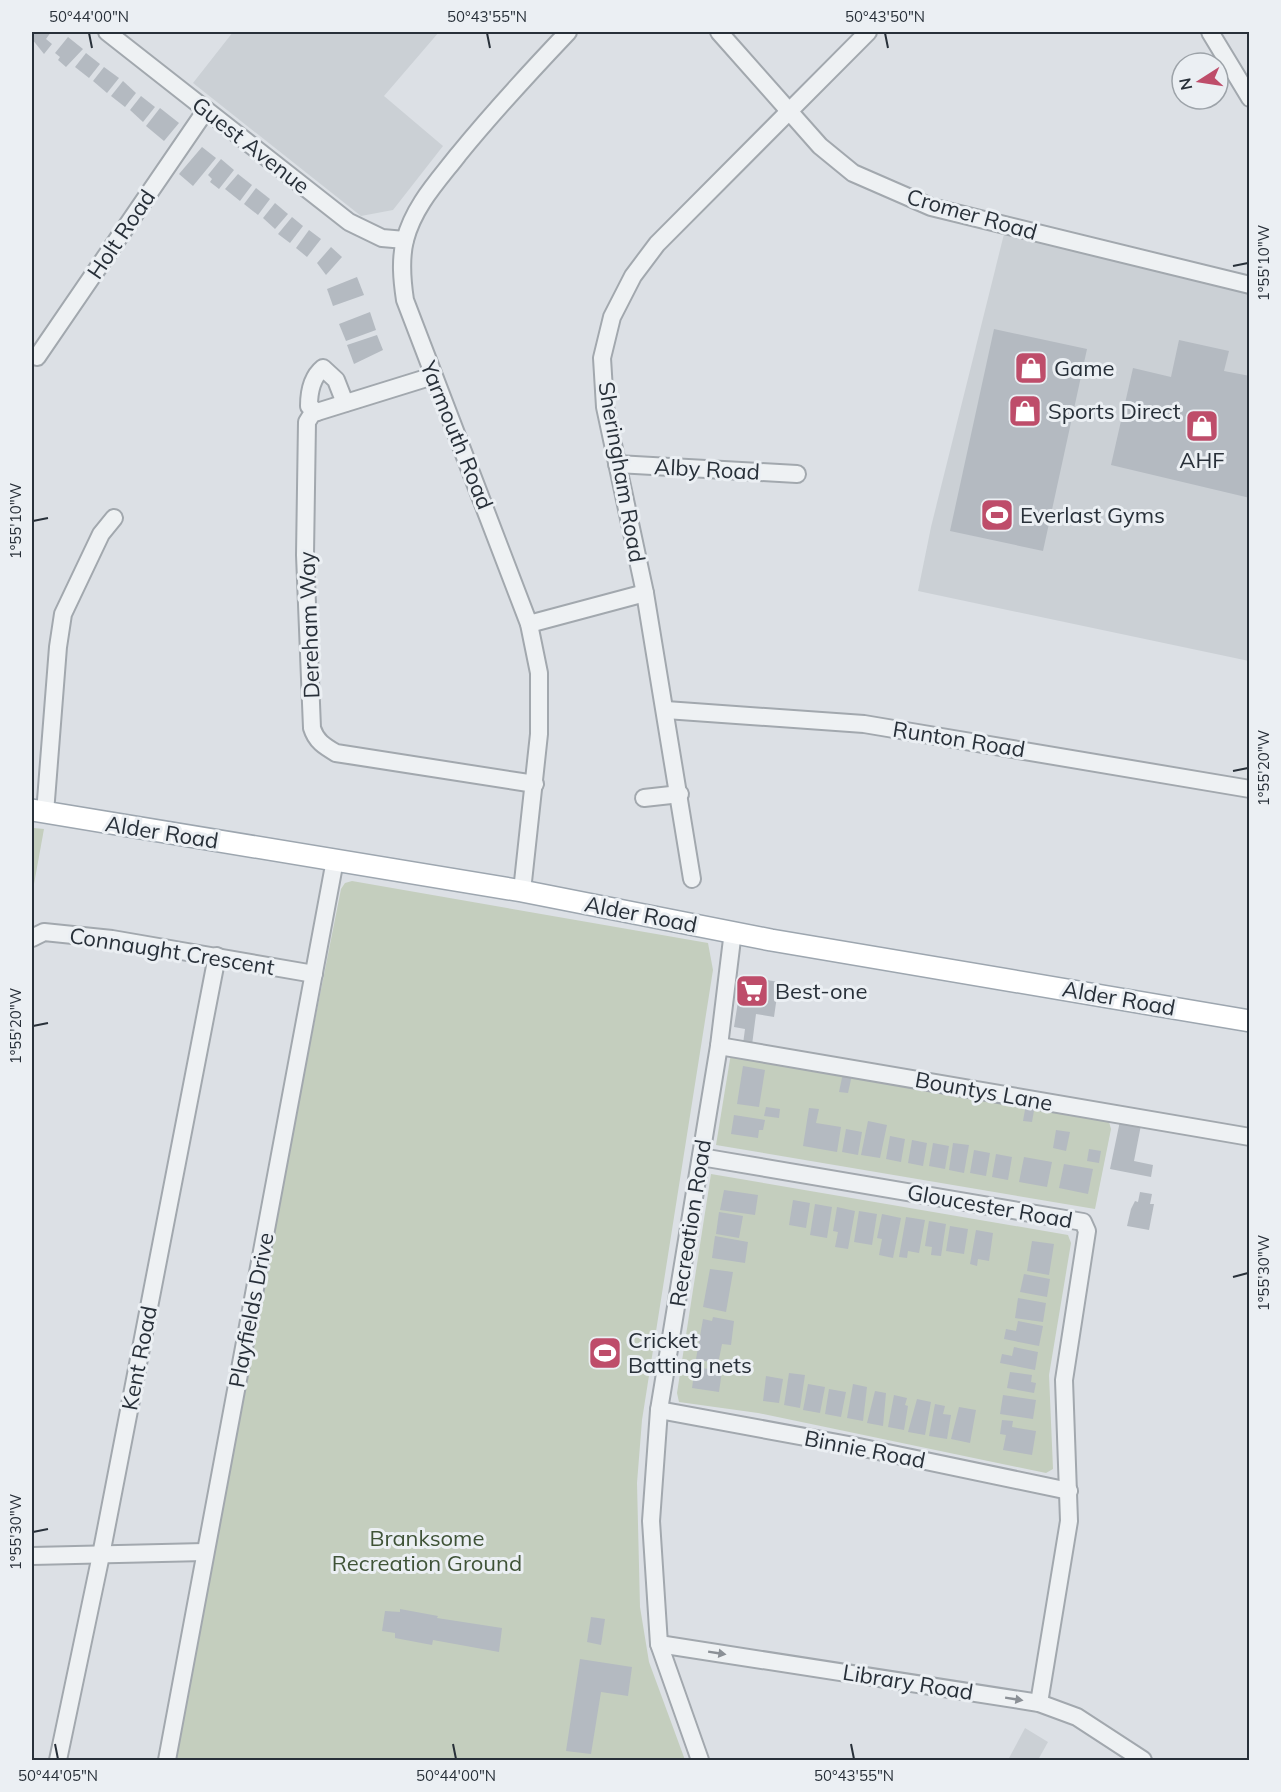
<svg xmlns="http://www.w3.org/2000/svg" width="1281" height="1792" font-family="Mulish,sans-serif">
	<rect width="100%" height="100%" fill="#dce0e5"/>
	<g fill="#cbd0d5">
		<polygon points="233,32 439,32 384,96 443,146 393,210 361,216 193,83"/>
		<polygon points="1006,226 1249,285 1249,661 918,591 931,527"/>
		<polygon points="1025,1728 1048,1742 1038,1760 1008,1760"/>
	</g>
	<g fill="#c4cebe">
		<polygon points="34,828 44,829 32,895"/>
		<polygon points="352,881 708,943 713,970 642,1420 637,1483 640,1607 649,1662 685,1760 174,1760 271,1241 341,889 345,883"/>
		<polygon points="731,1053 1108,1118 1111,1129 1095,1209 716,1145"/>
		<polygon points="711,1174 1068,1235 1071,1243 1049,1375 1053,1469 1046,1473 758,1413 679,1402 677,1393"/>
	</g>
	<g fill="#b4bac1">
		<polygon points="32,32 51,32 46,39 52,44 44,54 32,39"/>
		<polygon points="68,37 83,49 66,67 58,60 60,57 55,53"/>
		<polygon points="86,53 100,64 89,78 75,67"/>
		<polygon points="104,67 119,78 107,93 93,81"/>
		<polygon points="123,81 136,93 125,107 111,96"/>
		<polygon points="141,96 155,107 143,122 130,110"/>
		<polygon points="160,108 179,123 164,141 146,126"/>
		<polygon points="202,147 216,158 193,186 179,174"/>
		<polygon points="221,159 234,170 219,189 210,182 212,179 208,175"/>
		<polygon points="238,174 252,185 240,201 225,189"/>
		<polygon points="256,188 270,199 258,215 244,204"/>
		<polygon points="275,203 288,214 275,229 263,218"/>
		<polygon points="292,217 303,226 290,243 278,234"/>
		<polygon points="309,230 321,239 307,257 296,248"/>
		<polygon points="331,247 342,257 326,275 317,263"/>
		<polygon points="357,277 364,295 333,306 327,289"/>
		<polygon points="370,312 376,330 346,341 339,324"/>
		<polygon points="994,329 1087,349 1043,551 950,531"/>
		<polygon points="377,335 383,350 354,364 347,345"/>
		<polygon points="1179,340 1229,351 1224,371 1250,376 1250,498 1111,465 1133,368 1171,377"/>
		<polygon points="742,976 779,982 774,1017 756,1014 752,1045 743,1044 745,1029 734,1027"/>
		<polygon points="743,1066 765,1070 759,1107 737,1104"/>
		<polygon points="843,1073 852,1075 848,1093 839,1092"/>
		<polygon points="1026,1104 1035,1105 1032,1122 1023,1121"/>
		<polygon points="766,1107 780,1109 779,1118 764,1116"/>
		<polygon points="809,1108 819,1109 816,1123 841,1127 837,1152 803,1146"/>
		<polygon points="734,1115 765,1120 763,1130 759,1130 758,1138 731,1134"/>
		<polygon points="868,1121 887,1125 880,1158 861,1155"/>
		<polygon points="1120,1121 1141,1125 1134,1161 1153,1165 1151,1177 1110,1169"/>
		<polygon points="846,1129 862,1132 858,1155 842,1152"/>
		<polygon points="1056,1130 1070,1132 1066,1151 1053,1148"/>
		<polygon points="890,1136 905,1139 901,1162 886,1159"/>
		<polygon points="912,1140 927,1143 923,1166 908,1163"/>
		<polygon points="933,1143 949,1146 945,1169 929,1166"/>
		<polygon points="953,1143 969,1145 964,1173 949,1170"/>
		<polygon points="1089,1149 1101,1151 1099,1163 1087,1161"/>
		<polygon points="974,1150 990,1153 986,1176 970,1173"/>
		<polygon points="996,1154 1012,1157 1008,1180 992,1177"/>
		<polygon points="1024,1157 1052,1162 1047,1187 1019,1182"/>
		<polygon points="1064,1164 1093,1169 1088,1194 1059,1188"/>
		<polygon points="724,1190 758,1195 755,1215 720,1210"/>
		<polygon points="1140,1192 1152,1194 1150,1204 1154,1204 1149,1230 1127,1226 1131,1209 1135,1201 1138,1202"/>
		<polygon points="793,1200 810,1203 806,1228 789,1225"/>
		<polygon points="815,1204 832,1207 827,1238 810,1235"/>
		<polygon points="837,1207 855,1211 848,1249 835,1247 838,1232 833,1231"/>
		<polygon points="859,1211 877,1214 872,1245 854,1242"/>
		<polygon points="719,1212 743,1216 739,1238 716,1234"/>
		<polygon points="882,1214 901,1218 893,1258 879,1255 882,1239 877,1238"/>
		<polygon points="906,1217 925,1220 919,1253 908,1251 907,1258 899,1257"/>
		<polygon points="929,1221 946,1224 941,1256 931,1255 932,1247 925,1246"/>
		<polygon points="950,1226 968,1229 964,1254 946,1251"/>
		<polygon points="976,1230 993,1233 989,1261 978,1259 977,1266 970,1264"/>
		<polygon points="715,1236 748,1242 745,1263 712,1258"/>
		<polygon points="1032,1241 1054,1244 1049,1275 1027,1271"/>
		<polygon points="710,1269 733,1272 726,1312 703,1307"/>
		<polygon points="1024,1274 1050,1279 1047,1297 1020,1292"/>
		<polygon points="1018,1298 1046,1303 1043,1322 1015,1318"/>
		<polygon points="713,1317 734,1321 731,1345 722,1344 718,1364 696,1359 703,1319 712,1321"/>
		<polygon points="1018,1321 1043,1326 1039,1346 1004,1339 1006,1329 1016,1331"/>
		<polygon points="1014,1347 1038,1352 1035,1370 1000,1363 1002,1354 1012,1356"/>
		<polygon points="695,1367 722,1371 719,1392 692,1388"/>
		<polygon points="1010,1372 1032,1375 1031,1382 1036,1383 1034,1393 1007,1388"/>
		<polygon points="789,1373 805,1375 800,1408 784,1405"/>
		<polygon points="766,1376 783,1379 779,1403 763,1401"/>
		<polygon points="808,1384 825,1387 820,1413 803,1410"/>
		<polygon points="853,1384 867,1387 863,1421 847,1418"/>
		<polygon points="829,1389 846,1392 841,1417 825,1414"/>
		<polygon points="875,1391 886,1393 883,1426 867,1423"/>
		<polygon points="894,1395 907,1398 905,1405 908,1406 904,1430 888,1427"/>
		<polygon points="1003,1395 1036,1400 1033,1419 1000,1414"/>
		<polygon points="917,1399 931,1402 925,1435 908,1432"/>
		<polygon points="935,1404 945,1406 943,1414 951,1415 947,1439 929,1436"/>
		<polygon points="959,1407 976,1410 970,1443 951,1439"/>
		<polygon points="1002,1420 1013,1421 1012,1427 1036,1431 1032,1455 1003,1450 1006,1435 1000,1434"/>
		<polygon points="400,1609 438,1616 437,1618 502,1628 499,1652 433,1640 432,1645 395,1638 395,1633 382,1631 385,1611 400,1612"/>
		<polygon points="591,1617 605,1619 601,1645 587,1642"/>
		<polygon points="580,1659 632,1667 628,1696 601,1692 591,1754 566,1751"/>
	</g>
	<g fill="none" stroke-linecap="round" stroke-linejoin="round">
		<defs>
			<g id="minor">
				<polyline points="107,32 349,222 382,238 405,240"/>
				<polyline points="719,32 820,146 853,173 931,207 1250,285"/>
				<polyline points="1210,32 1250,98"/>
				<polyline points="37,357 206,110"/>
				<path d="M433,376L317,412L312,414L307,422L305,555L312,728C316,741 324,746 336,753L535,784"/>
				<path d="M317,412L309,406C309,393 312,377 323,368L336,380L345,403"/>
				<polyline points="617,464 797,474"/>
				<polyline points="529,624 645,593"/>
				<polyline points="666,710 864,724 1250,789"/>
				<polyline points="644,798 680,794"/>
				<polyline points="45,813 58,647 63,614 101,534 114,518"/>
				<polyline points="692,879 645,593 605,407 602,358 612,317 633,276 657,244 868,32"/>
				<path d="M522,891L539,734V673L529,624L405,300C402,280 400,260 405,240C414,206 437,182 458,155C493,112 530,72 568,32"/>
				<polyline points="32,938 44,932 112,939 314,974"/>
				<polyline points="719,1046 1250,1137"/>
				<polyline points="701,1157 1083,1222 1087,1231 1064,1380 1069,1521 1039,1703"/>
				<polyline points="659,1410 854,1446 1069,1491"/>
				<polyline points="32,1556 205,1552"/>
				<polyline points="659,1644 1039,1703 1077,1717 1143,1760"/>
				<polyline points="58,1760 101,1555 217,956"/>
				<polyline points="167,1760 335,860"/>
				<polyline points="700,1760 659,1644 651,1521 659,1410 719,1046 733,931"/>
			</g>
			<polyline id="major" points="32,810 522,891 771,940 1250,1021"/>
		</defs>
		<use href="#minor" stroke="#a2a8ae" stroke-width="20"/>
		<use href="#major" stroke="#9da6af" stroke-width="24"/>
		<use href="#minor" stroke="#eef1f3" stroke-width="16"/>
		<use href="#major" stroke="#fff" stroke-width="21"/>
	</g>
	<defs><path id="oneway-solid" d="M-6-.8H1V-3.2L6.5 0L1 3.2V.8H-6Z" transform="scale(1.5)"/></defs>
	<g fill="#8b9096">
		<use href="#oneway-solid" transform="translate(717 1653) rotate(9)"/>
		<use href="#oneway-solid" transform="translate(1014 1699) rotate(9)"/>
	</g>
	<path fill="none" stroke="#283039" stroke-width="2" d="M89,33L92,48M487,33L490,48M885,33L888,48M1233,266L1248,263M33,521L48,518M1233,771L1248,768M33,1026L48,1023M1233,1277L1248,1273M33,1532L48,1529M55,1744L58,1759M453,1744L456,1759M851,1744L854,1759"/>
	<defs>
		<symbol id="shop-square" viewBox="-11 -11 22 22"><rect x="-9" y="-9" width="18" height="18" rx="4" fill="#be4d6a" stroke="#ebeff3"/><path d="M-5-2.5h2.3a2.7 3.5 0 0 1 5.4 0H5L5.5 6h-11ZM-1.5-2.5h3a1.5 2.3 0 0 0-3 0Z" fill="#fff"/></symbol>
		<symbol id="stadium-square" viewBox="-11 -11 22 22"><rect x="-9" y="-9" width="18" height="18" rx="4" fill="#be4d6a" stroke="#ebeff3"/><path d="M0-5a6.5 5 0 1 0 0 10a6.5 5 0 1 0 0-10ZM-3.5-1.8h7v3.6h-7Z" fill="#fff"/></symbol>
		<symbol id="supermarket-square" viewBox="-11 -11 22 22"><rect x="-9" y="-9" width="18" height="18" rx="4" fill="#be4d6a" stroke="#ebeff3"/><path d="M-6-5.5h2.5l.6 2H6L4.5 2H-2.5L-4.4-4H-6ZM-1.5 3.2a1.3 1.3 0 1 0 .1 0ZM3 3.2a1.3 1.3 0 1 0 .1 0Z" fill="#fff"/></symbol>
	</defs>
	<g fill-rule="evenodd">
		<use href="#shop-square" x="1012" y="349" width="38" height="38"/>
		<use href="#shop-square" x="1006" y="392" width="38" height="38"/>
		<use href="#shop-square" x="1183" y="407" width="38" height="38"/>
		<use href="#stadium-square" x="978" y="496" width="38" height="38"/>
		<use href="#supermarket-square" x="733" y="972" width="38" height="38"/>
		<use href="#stadium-square" x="586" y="1334" width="38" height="38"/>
	</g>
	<g text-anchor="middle" stroke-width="6" stroke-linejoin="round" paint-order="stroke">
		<g font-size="22" fill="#283039" stroke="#ebeff3">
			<text transform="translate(251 145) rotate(38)" y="8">Guest Avenue</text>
			<text transform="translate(972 214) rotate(16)" y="8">Cromer Road</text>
			<text transform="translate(121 234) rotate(-56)" y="8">Holt Road</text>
			<text transform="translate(457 435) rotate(68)" y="8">Yarmouth Road</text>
			<text transform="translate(707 469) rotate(3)" y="8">Alby Road</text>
			<text transform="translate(622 472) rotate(80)" y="8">Sheringham Road</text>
			<text transform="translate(309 625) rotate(-92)" y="8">Dereham Way</text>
			<text transform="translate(959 739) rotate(9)" y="8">Runton Road</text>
			<text transform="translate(162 832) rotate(9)" y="8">Alder Road</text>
			<text transform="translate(641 914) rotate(11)" y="8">Alder Road</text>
			<text transform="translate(172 951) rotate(9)" y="8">Connaught Crescent</text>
			<text transform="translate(1119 998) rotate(10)" y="8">Alder Road</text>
			<text transform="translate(984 1091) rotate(10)" y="8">Bountys Lane</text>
			<text transform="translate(990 1206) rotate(10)" y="8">Gloucester Road</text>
			<text transform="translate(690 1223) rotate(-81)" y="8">Recreation Road</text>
			<text transform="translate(251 1310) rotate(-79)" y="8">Playfields Drive</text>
			<text transform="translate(139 1358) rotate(-79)" y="8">Kent Road</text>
			<text transform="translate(865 1449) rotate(11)" y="8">Binnie Road</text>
			<text transform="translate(908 1682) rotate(9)" y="8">Library Road</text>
		</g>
		<g font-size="22" fill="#283039" stroke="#ebeff3" text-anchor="start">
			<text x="1054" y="376">Game</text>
			<text x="1048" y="419">Sports Direct</text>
			<text x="1202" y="468" text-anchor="middle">AHF</text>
			<text x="1020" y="523">Everlast Gyms</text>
			<text x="775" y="999">Best-one</text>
			<text x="628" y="1348">Cricket<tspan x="628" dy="25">Batting nets</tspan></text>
		</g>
		<g font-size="22" fill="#3f5337" stroke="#ebeff3">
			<text x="427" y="1546">Branksome<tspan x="427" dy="25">Recreation Ground</tspan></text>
		</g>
	</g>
	<rect width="1281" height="1792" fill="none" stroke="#ebeff3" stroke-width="66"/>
	<g transform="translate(1200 81) rotate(258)"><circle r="28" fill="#ebeff3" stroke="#9da3a9" stroke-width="1.5"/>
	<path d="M0-4.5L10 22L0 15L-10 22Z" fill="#be4d6a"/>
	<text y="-9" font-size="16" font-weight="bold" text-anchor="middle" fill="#283039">N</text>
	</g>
	<rect x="33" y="33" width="1215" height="1726" fill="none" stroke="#283039" stroke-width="2"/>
	<g font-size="15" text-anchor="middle" fill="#283039">
		<text x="89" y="22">50°44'00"N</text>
		<text x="487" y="22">50°43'55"N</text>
		<text x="885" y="22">50°43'50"N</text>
		<text transform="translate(1264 263) rotate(-90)" y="5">1°55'10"W</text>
		<text transform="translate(16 521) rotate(-90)" y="5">1°55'10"W</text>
		<text transform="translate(1264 768) rotate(-90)" y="5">1°55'20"W</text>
		<text transform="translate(16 1026) rotate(-90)" y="5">1°55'20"W</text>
		<text transform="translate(1264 1273) rotate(-90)" y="5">1°55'30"W</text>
		<text transform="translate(16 1532) rotate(-90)" y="5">1°55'30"W</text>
		<text x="58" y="1781">50°44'05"N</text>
		<text x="456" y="1781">50°44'00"N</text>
		<text x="854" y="1781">50°43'55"N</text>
	</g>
</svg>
